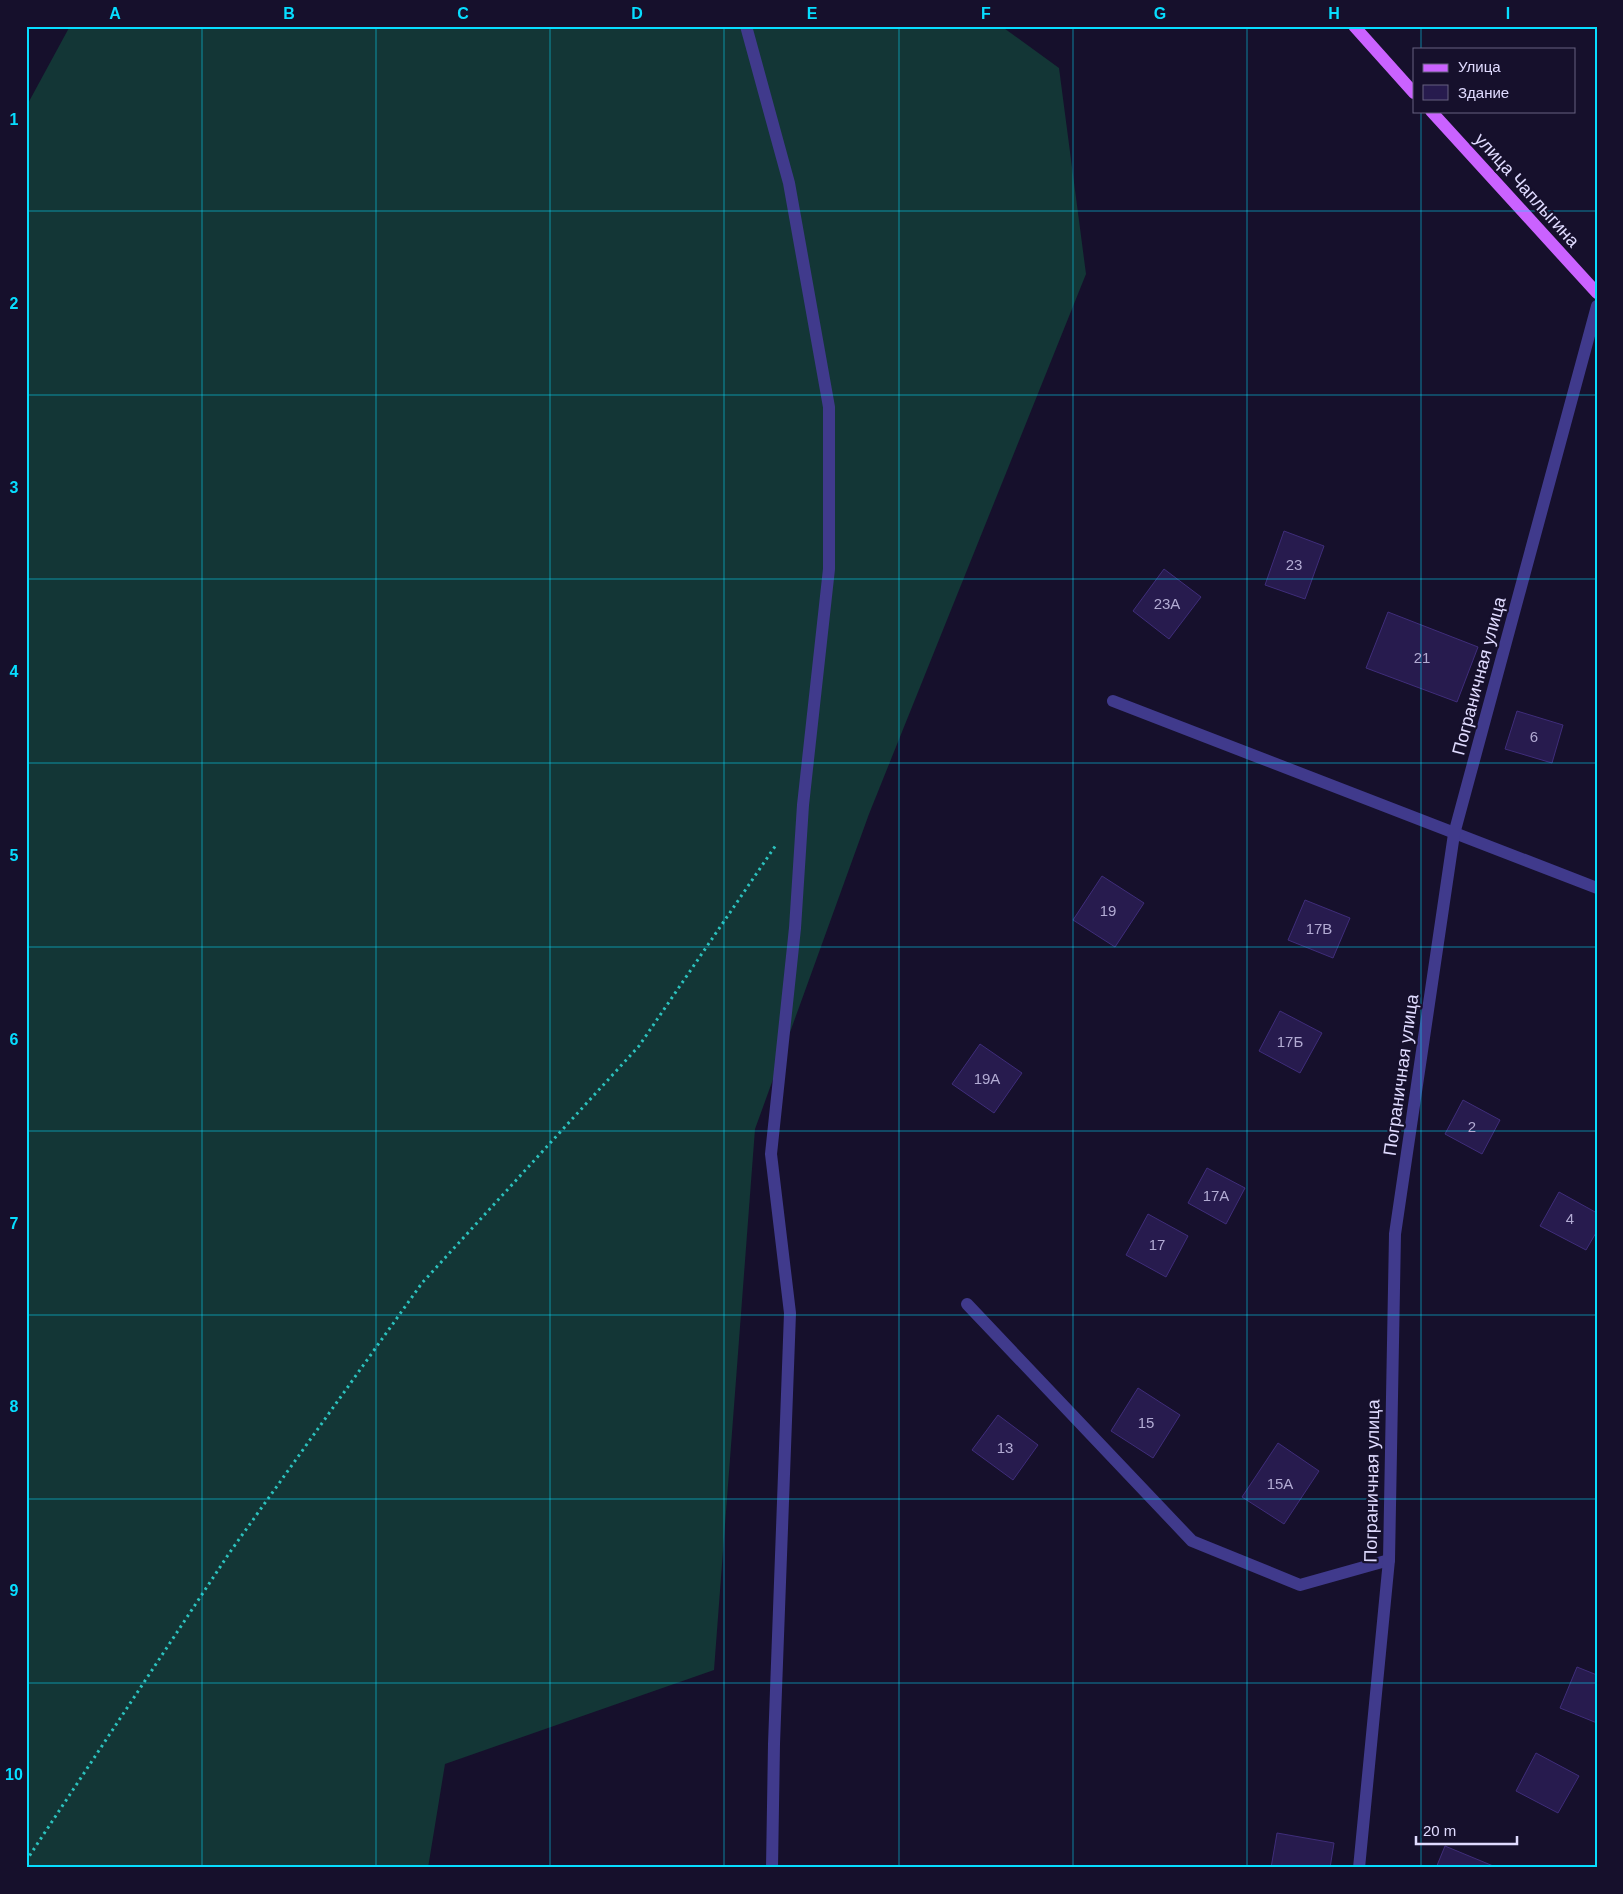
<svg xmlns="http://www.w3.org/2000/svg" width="1623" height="1894" font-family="Helvetica,sans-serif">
	<rect width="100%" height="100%" fill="#16102c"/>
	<polygon fill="#133636" points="70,26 1001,26 1059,68 1086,274 869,814 755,1129 714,1670 445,1764 428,1868 26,1868 26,107"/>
	<g fill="#271b4e" stroke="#3f2d7a">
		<polygon points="1284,531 1324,546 1305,599 1265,585"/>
		<polygon points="1164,569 1201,597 1169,639 1133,611"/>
		<polygon points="1388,612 1478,647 1457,702 1366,668"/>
		<polygon points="1517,711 1563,725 1552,763 1505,749"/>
		<polygon points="1102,876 1144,903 1115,947 1073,920"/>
		<polygon points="1305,900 1350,918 1333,958 1288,940"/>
		<polygon points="1280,1011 1322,1033 1300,1073 1259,1051"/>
		<polygon points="980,1044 1022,1073 994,1113 952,1084"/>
		<polygon points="1463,1100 1500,1120 1482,1154 1445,1134"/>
		<polygon points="1207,1168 1245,1188 1226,1224 1188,1203"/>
		<polygon points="1559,1192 1597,1213 1597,1231 1586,1250 1540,1226"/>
		<polygon points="1148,1214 1188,1236 1166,1277 1126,1255"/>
		<polygon points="1138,1388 1180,1415 1153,1458 1111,1431"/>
		<polygon points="998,1415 1038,1445 1013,1480 972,1450"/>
		<polygon points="1278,1443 1319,1471 1284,1524 1242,1497"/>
		<polygon points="1577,1667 1597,1675 1597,1723 1560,1708"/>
		<polygon points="1536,1753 1579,1776 1558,1813 1516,1791"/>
		<polygon points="1277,1833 1334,1843 1330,1868 1271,1868"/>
		<polygon points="1445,1846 1498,1868 1436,1868"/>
	</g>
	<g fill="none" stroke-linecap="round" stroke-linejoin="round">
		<polyline stroke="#2cc2be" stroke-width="3" stroke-dasharray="2.5 4" stroke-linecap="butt" points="26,1861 230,1552 422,1283 639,1046 776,845"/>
		<g stroke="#403a8c" stroke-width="12">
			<polyline points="746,26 789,183 829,407 829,569 803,805 795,928 771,1154 790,1313 774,1744 772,1868"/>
			<polyline points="1113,701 1597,888"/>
			<polyline points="967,1304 1192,1541 1300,1585 1389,1560"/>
			<polyline points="1359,1868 1389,1560 1395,1234 1454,834 1597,306"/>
		</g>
		<g stroke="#ca62ff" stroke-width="12">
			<polyline points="1354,26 1414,93"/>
			<polyline points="1431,111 1597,293"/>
		</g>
	</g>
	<path fill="none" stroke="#07deff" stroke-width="1" stroke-opacity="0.55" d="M202,26V1868M376,26V1868M550,26V1868M724,26V1868M899,26V1868M1073,26V1868M1247,26V1868M1421,26V49M1421,111V1868M26,211H1597M26,395H1597M26,579H1597M26,763H1597M26,947H1597M26,1131H1597M26,1315H1597M26,1499H1597M26,1683H1597"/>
	<g text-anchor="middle" stroke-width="4.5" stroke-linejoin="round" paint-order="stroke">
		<g font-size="15" fill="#b2abd3">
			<text x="1294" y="570">23</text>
			<text x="1167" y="609">23А</text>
			<text x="1422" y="663">21</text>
			<text x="1534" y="742">6</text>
			<text x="1108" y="916">19</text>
			<text x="1319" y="934">17В</text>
			<text x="1290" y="1047">17Б</text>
			<text x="987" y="1084">19А</text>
			<text x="1472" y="1132">2</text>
			<text x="1216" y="1201">17А</text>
			<text x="1570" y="1224">4</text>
			<text x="1157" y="1250">17</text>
			<text x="1146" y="1428">15</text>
			<text x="1005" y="1453">13</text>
			<text x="1280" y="1489">15А</text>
		</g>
		<g font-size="18" fill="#e0dbff" stroke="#16102c">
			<text transform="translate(1527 190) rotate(48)" y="6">улица Чаплыгина</text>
			<text transform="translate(1479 676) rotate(-75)" y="6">Пограничная улица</text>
			<text transform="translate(1401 1075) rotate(-82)" y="6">Пограничная улица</text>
			<text transform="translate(1372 1481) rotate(-89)" y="6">Пограничная улица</text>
		</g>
	</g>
	<rect width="1623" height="1894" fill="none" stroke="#16102c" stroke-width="55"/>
	<rect x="1413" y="48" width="162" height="65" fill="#16102c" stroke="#676180"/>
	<rect x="1423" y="64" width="25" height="8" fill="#ca62ff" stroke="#676180"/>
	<text x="1458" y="72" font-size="15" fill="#e0dbff">Улица</text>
	<rect x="1423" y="85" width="25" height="15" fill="#271b4e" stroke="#676180"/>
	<text x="1458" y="98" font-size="15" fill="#e0dbff">Здание</text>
	<path d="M1416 1836v8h101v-8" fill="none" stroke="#e0dbff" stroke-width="2.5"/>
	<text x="1423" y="1836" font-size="15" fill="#e0dbff" stroke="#16102c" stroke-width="4" paint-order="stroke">20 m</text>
	<rect x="28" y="28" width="1568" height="1838" fill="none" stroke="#07deff" stroke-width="2"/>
	<g font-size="16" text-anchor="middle" font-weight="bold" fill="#07deff">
		<text x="115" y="19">A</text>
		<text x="289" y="19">B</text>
		<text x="463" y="19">C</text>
		<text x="637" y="19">D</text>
		<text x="812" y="19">E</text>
		<text x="986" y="19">F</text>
		<text x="1160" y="19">G</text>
		<text x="1334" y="19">H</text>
		<text x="1508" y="19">I</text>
		<text x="14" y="125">1</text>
		<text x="14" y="309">2</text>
		<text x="14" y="493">3</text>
		<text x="14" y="677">4</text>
		<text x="14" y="861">5</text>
		<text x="14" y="1045">6</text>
		<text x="14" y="1229">7</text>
		<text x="14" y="1412">8</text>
		<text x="14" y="1596">9</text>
		<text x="14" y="1780">10</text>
	</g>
</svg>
